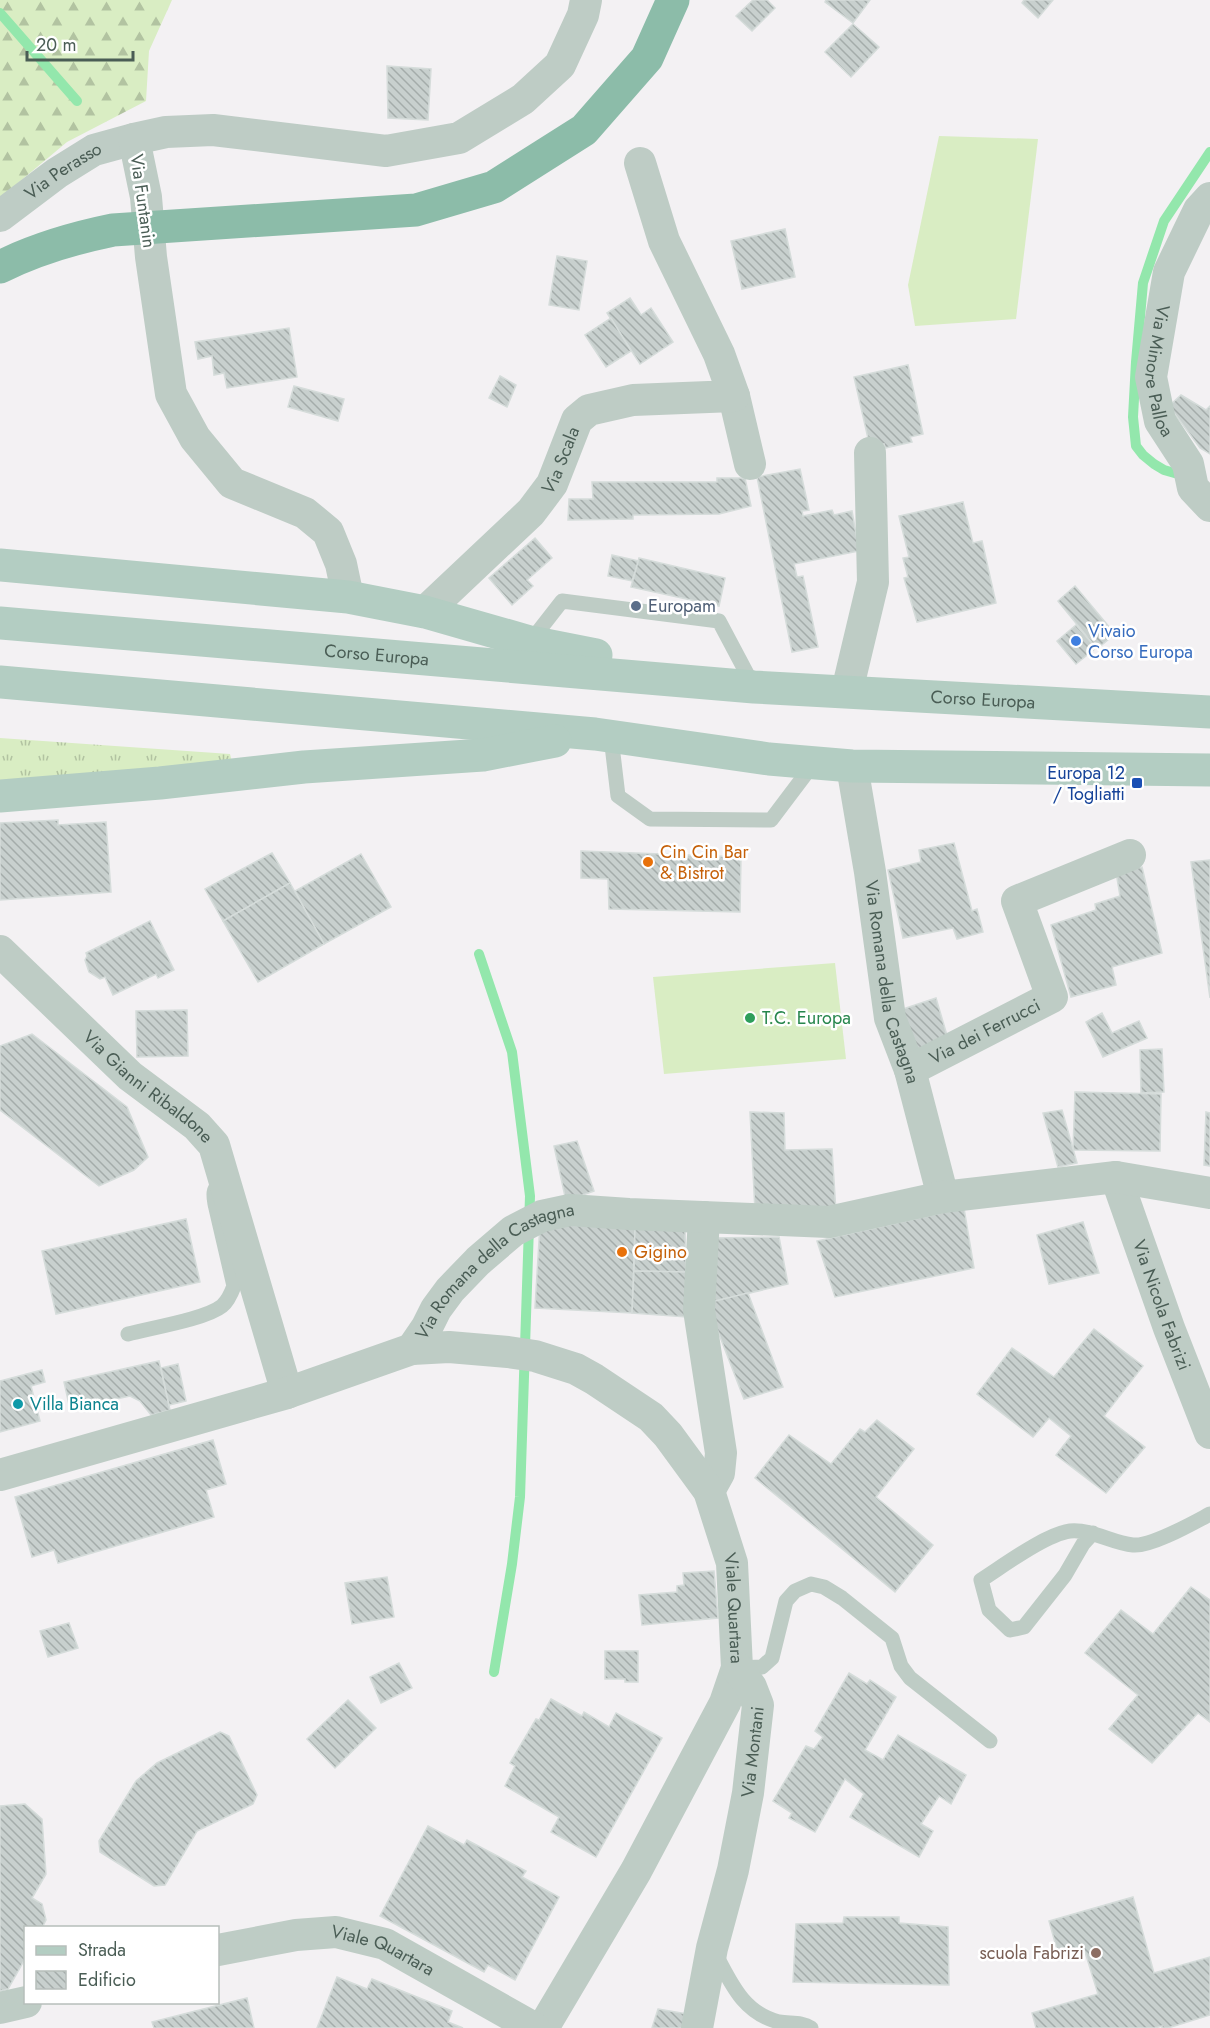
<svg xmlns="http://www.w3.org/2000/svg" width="1210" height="2028" font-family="Jost,sans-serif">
	<defs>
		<pattern id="grass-tufts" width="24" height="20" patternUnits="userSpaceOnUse" patternTransform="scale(1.5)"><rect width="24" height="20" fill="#d9edc3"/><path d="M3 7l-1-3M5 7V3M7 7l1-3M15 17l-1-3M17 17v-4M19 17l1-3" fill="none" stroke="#b2c3a1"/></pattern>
		<pattern id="forest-firs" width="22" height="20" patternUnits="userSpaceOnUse" patternTransform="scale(1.5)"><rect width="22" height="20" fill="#d9edc3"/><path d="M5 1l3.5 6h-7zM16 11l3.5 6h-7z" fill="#b2c3a1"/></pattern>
		<pattern id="building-back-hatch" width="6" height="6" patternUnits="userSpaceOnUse" patternTransform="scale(1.5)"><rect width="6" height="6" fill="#c8d0ce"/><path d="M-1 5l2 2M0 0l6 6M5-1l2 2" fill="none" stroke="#a4acaa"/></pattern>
	</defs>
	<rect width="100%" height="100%" fill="#f3f1f3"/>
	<polygon fill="url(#grass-tufts)" points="0,738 230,754 233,766 0,780"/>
	<polygon fill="url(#forest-firs)" points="0,0 172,0 149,51 146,101 67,142 0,198"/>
	<g fill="#d9edc3">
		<polygon points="939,136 1038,139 1016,319 915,326 908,285"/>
		<polygon points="835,963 846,1059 664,1074 653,977"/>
	</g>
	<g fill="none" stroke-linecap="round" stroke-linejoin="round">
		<g stroke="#93e7ac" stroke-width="10">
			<polyline points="0,13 77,101"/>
			<polyline points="1185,476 1164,470 1154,464 1143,455 1136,446 1133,417 1136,362 1143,283 1164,221 1210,152"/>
			<polyline points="479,954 512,1052 530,1196 520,1497 512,1564 494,1672"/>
		</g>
	</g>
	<g fill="url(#building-back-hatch)" stroke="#d5dcda" stroke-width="1.5">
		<polygon points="753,0 767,0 775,8 752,31 736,16"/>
		<polygon points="826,0 870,0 853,23 825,2"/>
		<polygon points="1024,0 1053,0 1038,18 1022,3"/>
		<polygon points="853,24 879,47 851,77 825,52"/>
		<polygon points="387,66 431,69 428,120 388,118"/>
		<polygon points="785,229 795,277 742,289 731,241"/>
		<polygon points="557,256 587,261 579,310 549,305"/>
		<polygon points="630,298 641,315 651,308 673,342 640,364 607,313"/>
		<polygon points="611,318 631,351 606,367 585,335"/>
		<polygon points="289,328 297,377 227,388 224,373 214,375 212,356 198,359 195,342"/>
		<polygon points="908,365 923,434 910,437 912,442 885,448 884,444 870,447 854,377"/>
		<polygon points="500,376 516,385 507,407 489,398"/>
		<polygon points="294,386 344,399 338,421 288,407"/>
		<polygon points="1181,395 1206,410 1210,406 1210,454 1200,448 1169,406"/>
		<polygon points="800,469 809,510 802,511 803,516 832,510 834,515 852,511 859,551 794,564 797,577 803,576 818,647 792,652 757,477"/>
		<polygon points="717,478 745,478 751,506 719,514 633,515 633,519 568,520 569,499 593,499 592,482 717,482"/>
		<polygon points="963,502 973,543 982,541 996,603 917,622 904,578 908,577 903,558 909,557 899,516"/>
		<polygon points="535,538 552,558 527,580 533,586 512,605 489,578"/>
		<polygon points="612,555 639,561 632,581 608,576"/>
		<polygon points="639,558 725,578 719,606 631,587"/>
		<polygon points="1075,586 1115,634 1097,649 1058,601"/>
		<polygon points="1076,625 1096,648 1076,664 1057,641"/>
		<polygon points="58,820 58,825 106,822 111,892 0,900 0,823"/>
		<polygon points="954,843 972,911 977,909 983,932 957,939 953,928 903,938 888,870 921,862 919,850"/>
		<polygon points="581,851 741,857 740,912 609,909 608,879 581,878"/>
		<polygon points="272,853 290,883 223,921 205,889"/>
		<polygon points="361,854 391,907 324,944 295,891"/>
		<polygon points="1210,860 1210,998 1191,862"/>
		<polygon points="1142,867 1162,953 1112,967 1116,985 1071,997 1051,925 1096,910 1095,904 1120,896 1116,872"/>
		<polygon points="290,883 324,944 258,982 223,921"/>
		<polygon points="150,921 174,970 158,978 156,974 113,995 105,977 100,979 89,972 85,960 87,956 86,953"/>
		<polygon points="936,998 949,1042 911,1059 894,1012"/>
		<polygon points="187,1010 188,1056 137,1057 136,1011"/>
		<polygon points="1102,1013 1112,1033 1139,1021 1147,1038 1103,1057 1086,1022"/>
		<polygon points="32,1034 127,1107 148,1157 134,1170 99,1186 0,1110 0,1046"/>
		<polygon points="1162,1049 1164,1092 1141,1093 1140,1050"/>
		<polygon points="1075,1092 1161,1094 1160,1151 1073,1150"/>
		<polygon points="1062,1110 1077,1163 1058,1167 1043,1113"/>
		<polygon points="750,1112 784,1113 785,1150 832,1149 836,1212 755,1211"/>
		<polygon points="1206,1112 1210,1113 1210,1166 1204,1165"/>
		<polygon points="577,1141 594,1191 566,1201 554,1146"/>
		<polygon points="964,1208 974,1268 835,1297 817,1241"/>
		<polygon points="186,1219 200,1282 56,1314 42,1251"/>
		<polygon points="1083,1222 1099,1273 1049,1284 1037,1235"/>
		<polygon points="540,1224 635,1228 632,1313 535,1308"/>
		<polygon points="635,1228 685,1231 686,1272 634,1271"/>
		<polygon points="779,1237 788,1284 707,1303 711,1238"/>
		<polygon points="634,1271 686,1272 687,1317 632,1313"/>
		<polygon points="748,1293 783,1387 744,1399 707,1303"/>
		<polygon points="1094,1329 1143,1366 1104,1416 1145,1447 1106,1493 1056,1455 1071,1436 1049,1418 1033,1437 977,1394 1012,1348 1054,1377"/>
		<polygon points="159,1361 170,1410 151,1415 140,1401 130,1396 70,1409 64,1382"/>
		<polygon points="178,1364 186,1401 169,1405 161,1368"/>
		<polygon points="42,1370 45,1382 31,1386 40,1421 0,1432 0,1381"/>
		<polygon points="877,1420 914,1449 876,1497 933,1545 895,1592 755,1478 789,1435 831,1464 860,1429 865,1432"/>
		<polygon points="213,1440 226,1484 206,1490 214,1517 58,1563 54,1550 32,1557 15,1497"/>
		<polygon points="714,1571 718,1618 642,1625 639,1595 677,1592 677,1586 684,1585 683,1573"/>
		<polygon points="387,1577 394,1617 352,1624 345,1583"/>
		<polygon points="1191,1587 1210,1600 1210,1722 1198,1713 1152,1763 1109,1729 1138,1695 1085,1653 1121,1610 1153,1634"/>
		<polygon points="69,1623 78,1648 48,1657 40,1631"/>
		<polygon points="605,1651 638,1651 638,1682 625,1682 625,1679 605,1679"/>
		<polygon points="399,1663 412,1688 381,1703 370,1677"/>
		<polygon points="849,1673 867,1684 870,1680 896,1697 865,1750 883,1760 898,1735 966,1775 951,1804 939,1796 921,1824 933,1831 919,1857 850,1817 864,1794 845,1779 815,1832 789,1818 792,1813 773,1801 806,1746 814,1749 823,1737 815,1731"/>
		<polygon points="551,1699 582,1716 584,1712 609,1727 616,1713 662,1738 596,1857 551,1832 559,1817 505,1786 515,1766 510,1763 536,1719 539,1720"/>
		<polygon points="348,1700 376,1728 335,1768 307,1739"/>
		<polygon points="220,1732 229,1736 257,1795 253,1804 197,1831 165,1885 154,1886 100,1852 99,1841 136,1781 157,1763"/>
		<polygon points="25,1804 42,1819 46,1874 32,1898 42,1904 46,1920 42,1928 26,1928 26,1957 8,1989 0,1991 0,1806"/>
		<polygon points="428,1826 464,1845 467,1840 526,1871 522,1877 559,1897 515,1980 488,1965 484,1972 380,1916"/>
		<polygon points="1133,1897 1154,1973 1210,1957 1210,2015 1168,2028 1162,2028 1162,2026 1155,2028 1036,2028 1032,2013 1098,1994 1085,1952 1059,1957 1049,1921"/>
		<polygon points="844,1917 899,1917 899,1923 948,1927 949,1985 793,1982 796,1924 843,1923"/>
		<polygon points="337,1977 367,1989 372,1979 452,2011 448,2022 463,2028 317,2028"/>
		<polygon points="247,1998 254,2028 154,2028 152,2022"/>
		<polygon points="658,2009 688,2014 685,2028 652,2028"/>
	</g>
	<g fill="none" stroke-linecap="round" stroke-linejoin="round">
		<g stroke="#beccc5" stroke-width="15">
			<polyline points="530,642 562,601 719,621 754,687"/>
			<polyline points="611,737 618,796 650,819 771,820 814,763"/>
			<path d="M128,1334C150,1328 206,1319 222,1306C228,1301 231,1294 234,1286L215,1204C214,1197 212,1190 219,1184"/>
			<path d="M1093,1533L1083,1544L1065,1575L1024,1627L1010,1630L989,1610L981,1580C1003,1566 1046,1534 1070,1531C1092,1529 1112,1543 1133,1545C1151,1547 1193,1523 1210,1514"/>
			<polyline points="737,1668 762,1667 772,1658 786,1601 795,1591 811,1584 824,1587 842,1598 892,1638 901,1666 910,1678 990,1741"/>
			<path d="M715,1953C731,1983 743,2013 779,2022C790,2024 802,2022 811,2028"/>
		</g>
		<g stroke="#beccc5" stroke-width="32">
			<path id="s1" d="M1210,198L1199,210L1169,272L1151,377L1160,421L1188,464L1193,488L1210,506"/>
			<path id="s2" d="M0,216L57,173L94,150L134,139"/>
			<polyline points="734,396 750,464"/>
			<polyline points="348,597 341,564 328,532 305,513 232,483 195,438 171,394 151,257 146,197 134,139 166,132 213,130 386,151 459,138 523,99 560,65 583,15 586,0"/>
			<path id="s3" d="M425,612L531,512L552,484L577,420L589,410L633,400L734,396L719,354L664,241L640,163"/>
			<polyline points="847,691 873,582 870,453"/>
			<path id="s4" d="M852,766L870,872L890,1018L910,1070L943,1197"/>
			<path id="s5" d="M0,951L130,1076L197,1126L214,1145L287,1393"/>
			<path id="s6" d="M910,1070L1052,997L1017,901L1130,855"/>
			<path id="s7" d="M1116,1177L1169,1328L1210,1433"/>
			<polyline points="704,1217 699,1310 721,1453 719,1473 709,1491"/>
			<path id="s8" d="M412,1349L427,1327L436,1309L450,1290L478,1261L513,1231L542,1216L570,1210L629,1214L829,1222L943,1197L1116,1177L1210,1193"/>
			<path id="s9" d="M0,1475L287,1393L412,1349L449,1347L508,1352L535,1356L576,1369L594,1379L651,1417L668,1435L709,1491L732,1563L737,1668L725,1703L636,1871L543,2028"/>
			<path id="s10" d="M218,1950L296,1935L336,1932L385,1944L534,2028"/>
			<polyline points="0,2008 26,2002"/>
			<path id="s11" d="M697,2028L712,1948L733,1870L748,1793L758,1705L751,1687L737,1668"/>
		</g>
		<g stroke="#b3cdc2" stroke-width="33">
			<polyline points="0,565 348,597 425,612 530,642 596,655"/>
			<path id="s12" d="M0,623L754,687L1210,712"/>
			<polyline points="0,682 595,734 769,759 852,766 1210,770"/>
			<polyline points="0,796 160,783 304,767 483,755 555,741"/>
		</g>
		<path stroke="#8cbca9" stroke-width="33" d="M0,267C36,249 74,238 113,230L416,210L494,187L584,130L647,58L673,0"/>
	</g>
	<circle fill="#5c6f8a" stroke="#fff" stroke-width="2" cx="636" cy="606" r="6"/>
	<circle fill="#3f7fe0" stroke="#fff" stroke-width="2" cx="1076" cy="641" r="6"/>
	<rect fill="#1a4fb4" stroke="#fff" stroke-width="2" x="1131" y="777" width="12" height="12" rx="3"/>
	<g fill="#e8710a" stroke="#fff" stroke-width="2">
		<circle cx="648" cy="862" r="6"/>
		<circle cx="622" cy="1252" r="6"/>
	</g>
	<circle fill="#2e9e5b" stroke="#fff" stroke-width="2" cx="750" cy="1018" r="6"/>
	<circle fill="#0f9aa8" stroke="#fff" stroke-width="2" cx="18" cy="1404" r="6"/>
	<circle fill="#8d6e63" stroke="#fff" stroke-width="2" cx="1096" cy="1953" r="6"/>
	<g text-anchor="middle" stroke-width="5" stroke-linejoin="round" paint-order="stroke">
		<g font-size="18" fill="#4a5d55" stroke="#fff">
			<text dy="6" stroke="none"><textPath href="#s2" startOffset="78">Via Perasso</textPath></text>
			<text transform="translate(143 201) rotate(82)" y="6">Via Funtanin</text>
			<text dy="6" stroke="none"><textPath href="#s1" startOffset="186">Via Minore Palloa</textPath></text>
			<text dy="6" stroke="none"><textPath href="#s3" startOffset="206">Via Scala</textPath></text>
			<text dy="6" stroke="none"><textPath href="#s12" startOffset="378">Corso Europa</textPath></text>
			<text dy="6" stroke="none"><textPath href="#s12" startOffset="986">Corso Europa</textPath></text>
			<text dy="6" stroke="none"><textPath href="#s4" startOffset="220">Via Romana della Castagna</textPath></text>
			<text dy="6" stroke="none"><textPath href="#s6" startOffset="84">Via dei Ferrucci</textPath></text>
			<text dy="6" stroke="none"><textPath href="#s5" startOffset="201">Via Gianni Ribaldone</textPath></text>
			<text dy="6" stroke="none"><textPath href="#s8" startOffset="118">Via Romana della Castagna</textPath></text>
			<text dy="6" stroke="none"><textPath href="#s7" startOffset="136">Via Nicola Fabrizi</textPath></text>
			<text dy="6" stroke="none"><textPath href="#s9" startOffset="902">Viale Quartara</textPath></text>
			<text dy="6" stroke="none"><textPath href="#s11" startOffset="282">Via Montani</textPath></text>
			<text dy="6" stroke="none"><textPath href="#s10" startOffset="170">Viale Quartara</textPath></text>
		</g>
		<g font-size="18" fill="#4e5e75" stroke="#fff" text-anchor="start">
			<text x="648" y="612">Europam</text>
		</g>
		<g font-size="18" fill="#366cbe" stroke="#fff" text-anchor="start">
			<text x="1088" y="637">Vivaio<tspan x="1088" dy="21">Corso Europa</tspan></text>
		</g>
		<g font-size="18" fill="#164399" stroke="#fff" text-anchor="end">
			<text x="1125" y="779">Europa 12<tspan x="1125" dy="21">/ Togliatti</tspan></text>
		</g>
		<g font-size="18" fill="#c56008" stroke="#fff" text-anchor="start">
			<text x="660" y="858">Cin Cin Bar<tspan x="660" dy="21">&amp; Bistrot</tspan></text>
			<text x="634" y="1258">Gigino</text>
		</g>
		<g font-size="18" fill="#27864d" stroke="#fff" text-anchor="start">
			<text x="762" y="1024">T.C. Europa</text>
		</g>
		<g font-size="18" fill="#0d838f" stroke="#fff" text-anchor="start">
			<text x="30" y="1410">Villa Bianca</text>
		</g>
		<g font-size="18" fill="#785e54" stroke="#fff" text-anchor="end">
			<text x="1084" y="1959">scuola Fabrizi</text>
		</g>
	</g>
	<rect x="24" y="1926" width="195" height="78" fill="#ffffff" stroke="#b7bebb" stroke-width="1.5"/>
	<rect x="36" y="1946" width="30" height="9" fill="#b3cdc2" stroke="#b7bebb" stroke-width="1.5"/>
	<text x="78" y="1956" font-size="18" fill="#4a5d55">Strada</text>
	<rect x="36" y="1971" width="30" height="18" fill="url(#building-back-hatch)" stroke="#b7bebb" stroke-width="1.5"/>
	<text x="78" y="1986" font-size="18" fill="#4a5d55">Edificio</text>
	<path d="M27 51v9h106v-9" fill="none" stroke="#4a5d55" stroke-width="3"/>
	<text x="36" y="51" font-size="18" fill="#4a5d55" stroke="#ffffff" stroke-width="4.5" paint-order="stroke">20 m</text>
</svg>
